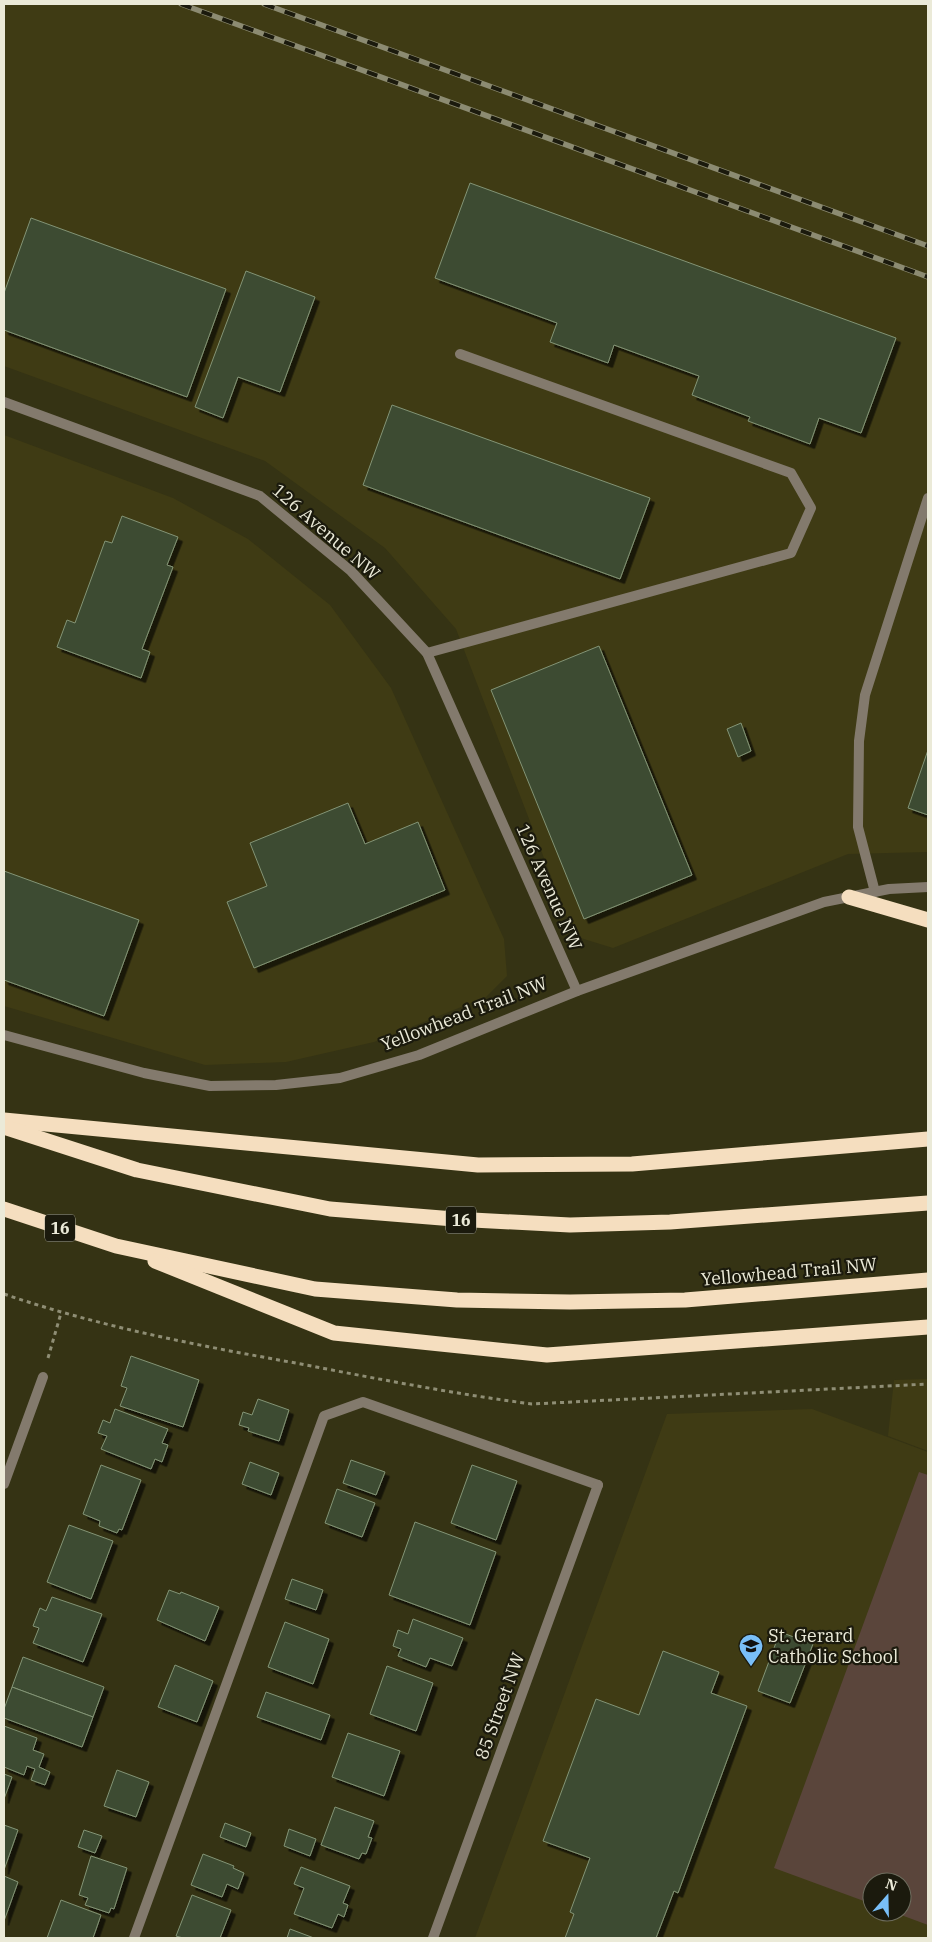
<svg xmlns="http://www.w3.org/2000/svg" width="932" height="1942" font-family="'IBM Plex Serif',serif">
	<defs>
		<filter id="shadow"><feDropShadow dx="4.5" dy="4.5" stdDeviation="0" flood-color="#0009"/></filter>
	</defs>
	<rect width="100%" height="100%" fill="#353314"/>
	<g fill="#3f3b14" fill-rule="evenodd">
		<polygon points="4,4 928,4 928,750 908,807 928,815 928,852 848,854 613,948 574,936 456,629 385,548 265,461 4,366"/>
		<polygon points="4,435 173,498 248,539 330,605 391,688 504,939 507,976 486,997 374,1042 286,1062 205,1065 4,1006"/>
		<polygon points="928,1379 928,1451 888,1436 894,1380"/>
		<path d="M812,1409L928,1452V1938H475L667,1414ZM872,1882H902V1912H872Z"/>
	</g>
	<polygon fill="#5a453b" points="919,1472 928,1475 928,1925 893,1912 902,1912 902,1882 872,1882 872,1904 774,1868"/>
	<g fill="#3d4c31" stroke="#839476" filter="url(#shadow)">
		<polygon points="470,183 896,338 861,433 819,418 810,444 748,421 750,417 692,395 699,376 614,345 608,363 550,342 557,323 435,278"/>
		<polygon points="31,218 226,289 187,397 4,330 4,293"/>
		<polygon points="246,271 315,297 280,392 238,377 223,418 195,407"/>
		<polygon points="392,405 650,498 620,579 363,485"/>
		<polygon points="122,516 178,537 167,565 173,567 142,649 150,652 141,678 57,647 67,620 75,623 105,541 112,543"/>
		<polygon points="599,646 692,875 584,919 491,690"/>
		<polygon points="741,723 751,751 738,757 727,729"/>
		<polygon points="928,750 928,815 908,808"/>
		<polygon points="348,803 365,844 418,822 445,890 254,968 227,902 267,886 250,843"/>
		<polygon points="4,871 139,920 104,1016 4,980"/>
		<polygon points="131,1356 199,1380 183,1427 120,1406 127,1388 121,1386"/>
		<polygon points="258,1399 289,1410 279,1441 248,1431 249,1428 239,1425 243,1412 252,1415"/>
		<polygon points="115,1409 168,1429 162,1443 168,1445 162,1462 155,1459 151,1469 101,1449 107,1436 98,1433 103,1420 110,1423"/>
		<polygon points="351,1460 385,1472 376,1495 343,1483"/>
		<polygon points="250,1462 279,1473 271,1495 242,1484"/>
		<polygon points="101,1465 141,1480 122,1530 119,1529 117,1533 99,1526 100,1521 83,1514"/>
		<polygon points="472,1465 517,1481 496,1540 451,1523"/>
		<polygon points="337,1489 375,1503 362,1537 325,1523"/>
		<polygon points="415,1522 496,1552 470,1625 389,1595"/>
		<polygon points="69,1525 113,1541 91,1599 47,1582"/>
		<polygon points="292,1579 323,1590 316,1610 285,1599"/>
		<polygon points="169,1590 180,1594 181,1592 219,1607 205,1641 157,1620"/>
		<polygon points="52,1597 102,1614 83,1662 33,1643 39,1628 33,1626 40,1608 46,1611"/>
		<polygon points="413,1619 463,1638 452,1666 430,1658 426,1667 398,1656 401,1649 393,1646 398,1630 408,1634"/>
		<polygon points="285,1622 329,1639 313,1684 268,1667"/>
		<polygon points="780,1632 813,1644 790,1703 758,1691"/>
		<polygon points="663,1651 719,1672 711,1693 747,1706 678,1893 674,1891 656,1938 565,1938 574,1914 570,1912 590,1858 543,1841 596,1699 639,1715"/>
		<polygon points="23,1657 104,1687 93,1717 12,1687"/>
		<polygon points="175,1665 213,1681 197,1722 158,1707"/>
		<polygon points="387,1666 433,1683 416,1731 370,1714"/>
		<polygon points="12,1687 93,1717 82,1747 4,1718 4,1709"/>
		<polygon points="266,1692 330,1715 321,1740 257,1717"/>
		<polygon points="4,1726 37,1738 33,1750 44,1754 39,1767 50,1772 45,1785 31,1780 35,1769 27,1766 24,1775 4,1767"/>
		<polygon points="348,1733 400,1751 384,1796 332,1777"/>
		<polygon points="117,1770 149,1782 136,1817 104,1806"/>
		<polygon points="4,1774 12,1777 4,1799"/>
		<polygon points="335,1807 374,1821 368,1837 372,1838 366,1854 362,1853 359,1859 321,1845"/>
		<polygon points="225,1823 251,1833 246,1847 220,1837"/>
		<polygon points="4,1825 18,1830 4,1870"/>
		<polygon points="289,1829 316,1839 310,1856 284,1846"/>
		<polygon points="84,1830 102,1836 95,1853 78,1847"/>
		<polygon points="203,1854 234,1866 233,1868 244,1873 238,1889 227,1884 222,1897 191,1885"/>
		<polygon points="91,1856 127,1868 114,1909 111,1908 109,1913 85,1905 88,1898 79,1895"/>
		<polygon points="301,1867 350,1886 343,1903 348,1905 344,1917 338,1914 332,1928 294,1914 304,1888 294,1884"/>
		<polygon points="4,1876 18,1882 4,1921"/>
		<polygon points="192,1895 231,1910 220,1938 183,1938 176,1936"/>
		<polygon points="61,1900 101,1915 93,1938 47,1938"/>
		<polygon points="290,1929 314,1938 287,1938"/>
	</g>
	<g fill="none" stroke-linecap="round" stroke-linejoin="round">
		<g stroke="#8f8e75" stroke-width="3" stroke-dasharray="4 4" stroke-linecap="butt">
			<path d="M4,1294C100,1327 201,1346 301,1364C378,1379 455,1394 532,1404L928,1384"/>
			<polyline points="48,1358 61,1313"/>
		</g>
		<g stroke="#837a6d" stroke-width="10">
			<polyline points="427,653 791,553 811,508 791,473 460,354"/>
			<polyline points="875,892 858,827 859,741 865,695 928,498"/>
			<polyline points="134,1938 324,1416 363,1402 598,1485"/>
		</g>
		<g stroke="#837a6d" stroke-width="10">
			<polyline points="4,402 260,496 351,571 427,653 577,991"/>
			<polyline points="4,1035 144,1073 210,1086 276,1085 340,1078 419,1055 577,991 824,902 889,889 928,887"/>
			<polyline points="4,1484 43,1377"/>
			<polyline points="433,1938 598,1485"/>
		</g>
		<g stroke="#f5debf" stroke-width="15">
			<polyline points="849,897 928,920"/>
			<polyline points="4,1120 478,1165 632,1164 928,1139"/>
			<polyline points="4,1127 137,1170 330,1209 454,1219 570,1225 670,1222 928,1203"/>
			<polyline points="4,1209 116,1246 315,1289 457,1300 570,1302 685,1300 928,1280"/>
			<polyline points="155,1261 334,1333 547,1355 928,1327"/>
		</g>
		<defs>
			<g id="rail">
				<polyline points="181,4 928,277"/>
				<polyline points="264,4 928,246"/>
			</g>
		</defs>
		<use href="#rail" stroke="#8c8b72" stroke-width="5.5"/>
		<use href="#rail" stroke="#1b1a0d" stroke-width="4" stroke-dasharray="11" stroke-linecap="butt"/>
	</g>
	<defs>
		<symbol id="school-pin" viewBox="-11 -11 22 30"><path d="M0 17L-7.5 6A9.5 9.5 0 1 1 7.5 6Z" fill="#79bff8" stroke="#1b1a0d"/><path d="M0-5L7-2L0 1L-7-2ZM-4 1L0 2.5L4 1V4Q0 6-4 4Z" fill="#111"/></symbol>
	</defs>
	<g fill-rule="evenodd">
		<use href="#school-pin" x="737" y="1632" width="28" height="38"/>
	</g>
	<g text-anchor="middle" stroke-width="4.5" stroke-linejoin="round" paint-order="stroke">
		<g fill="#1b1a0d" stroke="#adac9b" stroke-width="1">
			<rect x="446" y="1206.5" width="30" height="27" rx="4"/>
			<rect x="45" y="1214.5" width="30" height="27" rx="4"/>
		</g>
		<g font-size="16" font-weight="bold" fill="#ebead8">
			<text x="461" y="1226">16</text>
			<text x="60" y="1234">16</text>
		</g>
		<g font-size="18" fill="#ebead8" stroke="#1b1a0d">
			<text transform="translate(326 532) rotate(41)" y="6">126 Avenue NW</text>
			<text transform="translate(549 887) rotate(66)" y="6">126 Avenue NW</text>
			<text transform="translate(464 1014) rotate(-21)" y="6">Yellowhead Trail NW</text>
			<text transform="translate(789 1272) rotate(-5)" y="6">Yellowhead Trail NW</text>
			<text transform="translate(500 1706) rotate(-70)" y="6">85 Street NW</text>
		</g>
		<g font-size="18" fill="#ebead8" stroke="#1b1a0d" text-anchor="start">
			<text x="768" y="1642">St. Gerard<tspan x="768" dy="21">Catholic School</tspan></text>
		</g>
	</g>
	<rect width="932" height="1942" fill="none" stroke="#ebead8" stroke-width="10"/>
	<g transform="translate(887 1897) rotate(20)"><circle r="24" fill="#1b1a0d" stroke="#6e6d5e"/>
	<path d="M0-4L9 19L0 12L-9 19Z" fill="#79bff8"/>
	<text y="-8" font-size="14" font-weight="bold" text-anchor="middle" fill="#ebead8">N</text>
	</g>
</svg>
